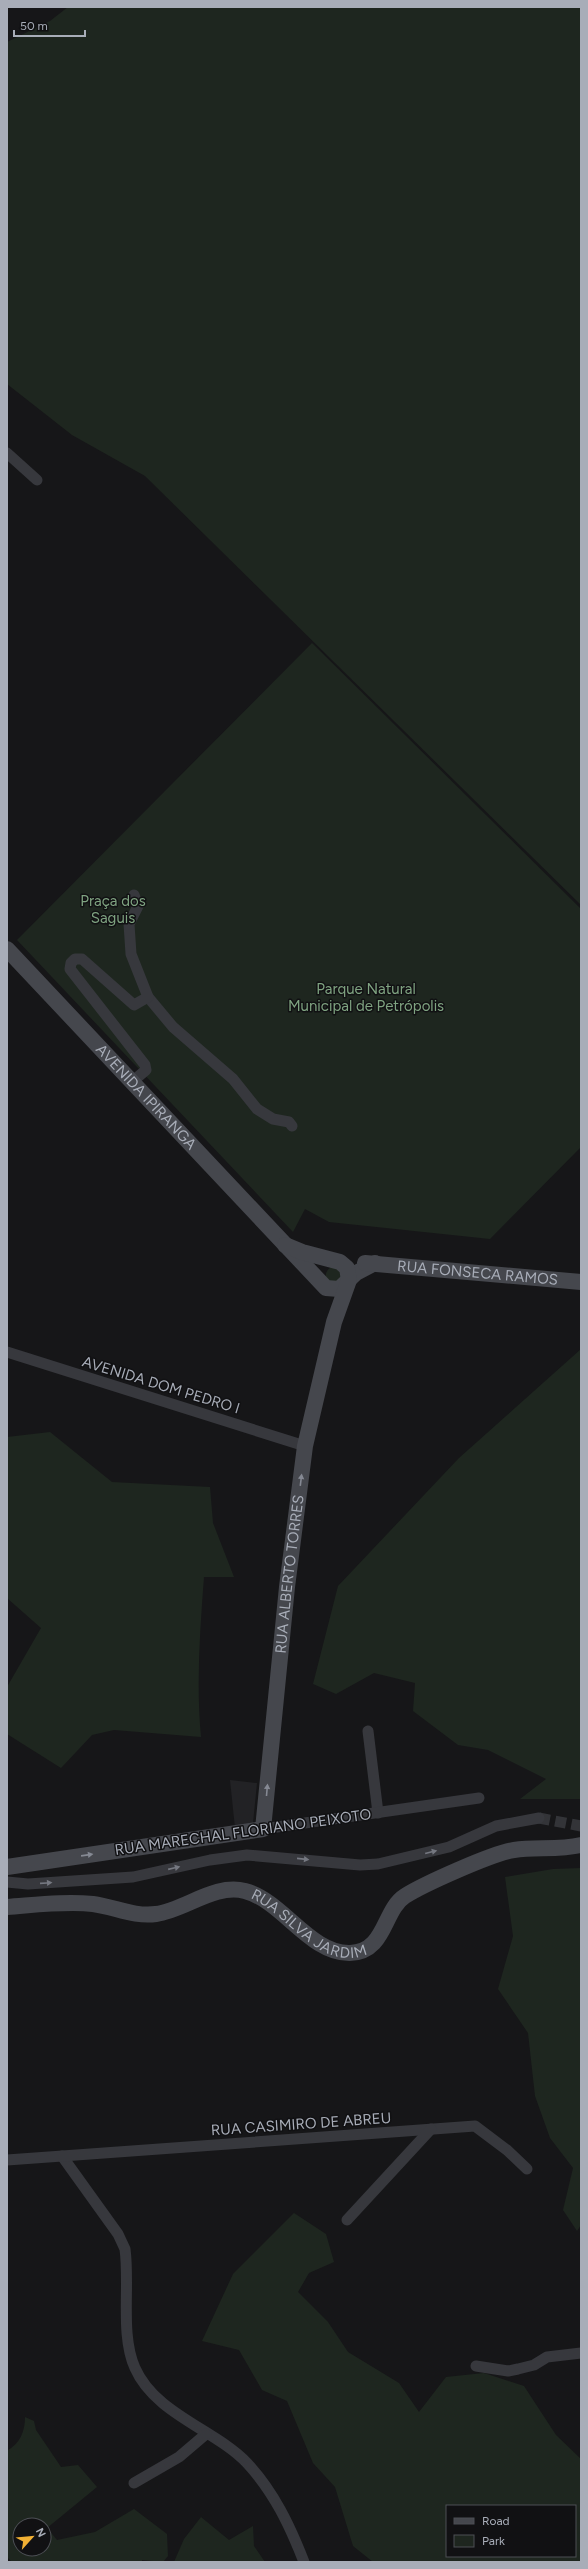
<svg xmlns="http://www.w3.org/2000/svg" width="588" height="2569" font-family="Figtree,sans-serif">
	<rect width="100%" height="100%" fill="#161618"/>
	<polygon fill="#222225" points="230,1780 257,1783 253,1823 235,1828"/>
	<g fill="#1e261f" fill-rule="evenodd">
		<polygon points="68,7 581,7 581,905 145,476 72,435 7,384 7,42 50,21"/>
		<polygon points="312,643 581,909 581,1147 490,1239 329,1222 305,1209 293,1232 17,940"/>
		<path d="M333,1266L344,1274L336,1285L326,1279C325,1273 327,1269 333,1266Z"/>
		<polygon points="581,1349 581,1799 520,1799 546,1779 488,1750 458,1745 413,1711 415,1683 374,1673 336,1694 313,1684 338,1586 459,1458"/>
		<path d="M50,1432L112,1482L210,1487L213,1523L234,1577H204C200,1630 196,1684 201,1737L114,1730L92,1735L61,1768L7,1734V1687L41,1628L7,1598V1437Z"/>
		<polygon points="581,1868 581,2225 577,2231 563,2210 573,2168 550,2138 535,2096 528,2033 498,1989 513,1936 505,1877 553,1869"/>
		<path d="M294,2213L326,2234L334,2262L309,2273L298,2292L328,2322L348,2352L399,2383L419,2412L446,2377L484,2373L524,2386L556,2435L581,2459V2562H373L353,2546L335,2487L313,2463L287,2401L262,2390L239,2350L202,2341L233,2274ZM447,2506H575V2556H447Z"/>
		<path d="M25,2417L34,2421L36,2430L61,2467L78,2465L97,2487L47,2528L57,2540L95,2532L134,2509L167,2534L168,2556L163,2562L142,2560V2562H12L7,2557V2451C20,2443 25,2432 25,2417ZM20,2525H44V2549H20Z"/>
		<polygon points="201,2517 229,2540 253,2526 254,2546 265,2562 174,2562 184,2539"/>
	</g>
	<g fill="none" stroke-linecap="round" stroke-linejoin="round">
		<polyline stroke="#333438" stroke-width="11" stroke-dasharray="11 5.5" stroke-linecap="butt" points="539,1818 581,1826"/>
		<g stroke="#37383d" stroke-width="11">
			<polyline points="7,453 37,480"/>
			<polyline points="148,997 173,1027 233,1079 257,1109 273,1119 289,1122 292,1126"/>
			<polyline points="133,1081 146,1070 145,1065 70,969 71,963 75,959 82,959 134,1005 148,997 131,954 129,924 138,906 134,895"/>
			<polyline points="7,1352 305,1446"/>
			<polyline points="368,1731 378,1813"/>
			<polyline points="263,1829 479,1798"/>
			<polyline points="7,1882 28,1884 133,1877 210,1860 247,1855 360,1865 378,1864 449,1847 496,1826 539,1818"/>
			<path d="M62,2156L118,2234L125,2249C130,2286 120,2335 135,2368C155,2414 216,2430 247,2463C274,2492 290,2526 304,2562"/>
			<polyline points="7,2160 475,2126 507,2150 527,2169"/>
			<polyline points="347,2220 431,2129"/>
			<polyline points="476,2366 508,2371 518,2369 534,2365 547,2357 581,2353"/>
			<polyline points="134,2483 179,2457 206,2434"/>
		</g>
		<g stroke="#45474d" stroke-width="16">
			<path id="s1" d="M7,949L326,1288L339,1289L356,1273L375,1263"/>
			<path id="s2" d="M365,1263L581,1282"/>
			<path id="s3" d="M7,1867L263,1829L287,1587L305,1446L334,1322L349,1280L347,1268L340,1262L302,1252L285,1245"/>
			<path id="s4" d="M7,1907C35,1905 65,1901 93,1904C115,1907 134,1917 156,1914C185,1910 215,1883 245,1891C283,1901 310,1954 350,1953C386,1952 383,1910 405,1896C424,1884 493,1853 514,1850C536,1847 559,1850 581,1845"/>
		</g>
	</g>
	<defs><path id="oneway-solid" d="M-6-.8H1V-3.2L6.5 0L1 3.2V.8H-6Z"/></defs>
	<g fill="#858993">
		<use href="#oneway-solid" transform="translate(301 1480) rotate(-83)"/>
		<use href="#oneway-solid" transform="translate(267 1790) rotate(-85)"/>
		<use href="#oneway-solid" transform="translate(87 1855) rotate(-8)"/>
	</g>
	<g fill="#757881">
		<use href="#oneway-solid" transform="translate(431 1852) rotate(-14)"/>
		<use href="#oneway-solid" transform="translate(303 1859) rotate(6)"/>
		<use href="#oneway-solid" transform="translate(174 1868) rotate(-13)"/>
		<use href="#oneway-solid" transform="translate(46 1883) rotate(-4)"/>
	</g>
	<g text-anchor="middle" stroke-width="3" stroke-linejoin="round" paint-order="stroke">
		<g font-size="15" fill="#7fa381" stroke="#111113">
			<text x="113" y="906">Praça dos<tspan x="113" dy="17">Saguis</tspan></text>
			<text x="366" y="994">Parque Natural<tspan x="366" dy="17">Municipal de Petrópolis</tspan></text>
		</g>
		<g font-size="15" fill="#a8adb8" stroke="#111113">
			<text dy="5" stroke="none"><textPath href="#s1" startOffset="203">AVENIDA IPIRANGA</textPath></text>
			<text dy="5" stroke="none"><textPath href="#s2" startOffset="113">RUA FONSECA RAMOS</textPath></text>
			<text transform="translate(161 1385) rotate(17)" y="5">AVENIDA DOM PEDRO I</text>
			<text dy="5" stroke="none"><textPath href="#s3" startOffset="515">RUA ALBERTO TORRES</textPath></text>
			<text transform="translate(243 1832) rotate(-8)" y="5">RUA MARECHAL FLORIANO PEIXOTO</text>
			<text dy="5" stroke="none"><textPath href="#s4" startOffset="318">RUA SILVA JARDIM</textPath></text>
			<text transform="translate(301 2124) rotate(-4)" y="5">RUA CASIMIRO DE ABREU</text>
		</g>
	</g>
	<rect width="588" height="2569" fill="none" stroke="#a8adb8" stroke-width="16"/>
	<rect x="446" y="2505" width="130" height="52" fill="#111113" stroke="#4d4f55"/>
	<rect x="454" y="2518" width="20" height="6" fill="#45474d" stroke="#4d4f55"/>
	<text x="482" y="2525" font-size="12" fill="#a8adb8">Road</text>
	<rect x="454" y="2535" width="20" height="12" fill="#1e261f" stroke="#4d4f55"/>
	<text x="482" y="2545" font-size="12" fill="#a8adb8">Park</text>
	<g transform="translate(32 2537) rotate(63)"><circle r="19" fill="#111113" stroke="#4d4f55"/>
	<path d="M0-3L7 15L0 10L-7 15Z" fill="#f2b134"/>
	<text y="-6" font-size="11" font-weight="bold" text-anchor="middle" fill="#a8adb8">N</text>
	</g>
	<path d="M14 30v6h71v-6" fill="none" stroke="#a8adb8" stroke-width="2"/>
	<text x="20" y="30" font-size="12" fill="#a8adb8" stroke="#111113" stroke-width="3" paint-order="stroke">50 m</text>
</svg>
